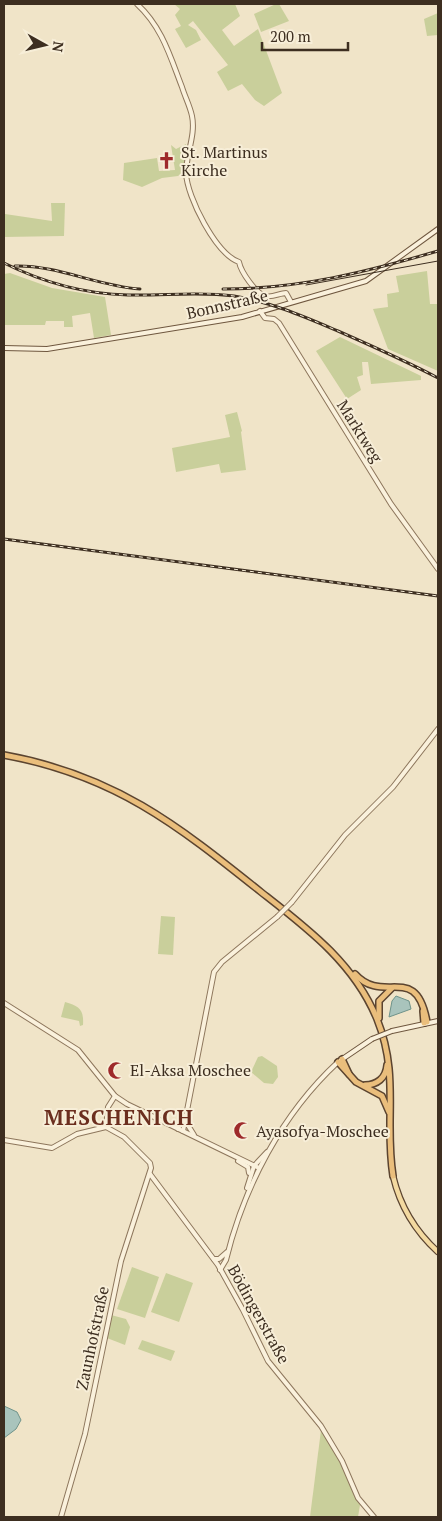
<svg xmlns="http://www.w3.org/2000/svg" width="442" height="1521" font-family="'PT Serif',serif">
	<rect width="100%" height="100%" fill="#f0e4c8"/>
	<g fill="#c9cf9b">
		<polygon points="174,4 235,4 240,16 222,30 234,46 258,29 282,93 264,106 255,100 242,84 228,91 217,72 228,65 193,21 188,25 196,30 201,40 186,48 175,29 181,26 175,15 180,9"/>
		<polygon points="276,4 279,4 289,21 261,32 254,14"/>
		<polygon points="438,13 438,35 427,36 424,19"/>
		<polygon points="186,144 184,171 178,176 162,178 142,187 123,180 124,163 157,158 159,171 175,170 171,145 176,149"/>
		<polygon points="4,189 5,214 52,221 51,203 65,203 64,236 4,237"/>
		<polygon points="427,271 430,304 438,304 438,371 388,349 373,309 388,307 387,294 399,292 396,276"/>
		<polygon points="10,273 52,288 105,297 111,335 94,338 90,313 72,316 73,327 64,327 64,321 46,321 45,325 4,325 4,274"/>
		<polygon points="340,337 417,374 421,376 421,380 371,384 368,362 362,362 363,375 357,377 361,390 347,399 316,351"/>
		<polygon points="237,412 242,431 241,432 246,470 221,473 219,464 176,472 172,448 230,437 225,415"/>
		<polygon points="161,916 175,917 173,955 158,954"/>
		<path d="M65,1002C79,1006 84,1009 83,1025L80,1026L79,1021L61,1017Z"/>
		<polygon points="262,1056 277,1066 278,1077 273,1084 264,1083 251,1072 258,1057"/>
		<polygon points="132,1267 159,1277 145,1318 117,1309"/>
		<polygon points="166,1273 193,1283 179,1322 151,1312"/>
		<polygon points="111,1315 126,1319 130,1327 125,1345 107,1338"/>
		<polygon points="142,1340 175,1351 171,1361 138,1349"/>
		<polygon points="321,1430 338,1456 360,1505 358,1517 310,1517"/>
	</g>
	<g fill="#a9c4bc" stroke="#6f938a">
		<polygon points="396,996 409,1001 411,1009 389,1017 392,1001"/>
		<polygon points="4,1406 17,1412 21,1420 16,1429 4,1438"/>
	</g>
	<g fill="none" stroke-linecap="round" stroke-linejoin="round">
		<defs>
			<g id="tertiary">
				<path d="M137,4C162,27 170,56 182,87C185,97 190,106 192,116C196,135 186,154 186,173C187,197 216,254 239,262C241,272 256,294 266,296C272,298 280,293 286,293L291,302"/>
				<polyline points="260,311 265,318 274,319 279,323 391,504 438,569"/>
				<polyline points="292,902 345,835 393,787 438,729"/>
				<polyline points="4,1003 78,1050 115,1096 127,1104 259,1168"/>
				<polyline points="186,1122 194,1135"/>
				<polyline points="178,1129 184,1116"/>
				<polyline points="183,1131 214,972 222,962 277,917"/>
				<polyline points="4,1140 52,1148 77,1134 106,1127"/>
				<polyline points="238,1161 248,1167 249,1173"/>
				<polyline points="150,1174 218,1265 243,1310 268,1361 321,1426 342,1461 358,1498 374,1517"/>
				<polyline points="247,1188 254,1166 267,1152"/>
				<polyline points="214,1259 219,1259 227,1252"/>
				<path d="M220,1270L226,1260C244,1186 282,1114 338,1062"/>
				<polyline points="61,1517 85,1434 121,1261 151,1168 150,1163 124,1137 106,1127 108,1107 115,1096"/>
			</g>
			<g id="secondary">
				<polyline points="4,348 47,349 242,317 366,281 438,229"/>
				<polyline points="392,1031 438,1021"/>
				<polyline points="341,1060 372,1039"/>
			</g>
			<path id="primary" d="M393,1176C400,1206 415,1231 438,1252"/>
			<g id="trunk">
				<path d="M4,755C114,775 176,824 261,892C307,928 354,963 377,1019C400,1076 384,1120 393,1176"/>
				<path d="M355,974C384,1006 416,961 427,1022"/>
				<polyline points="423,1011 424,1023"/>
				<polyline points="379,1018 379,1001 392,988"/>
				<polyline points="342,1059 349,1074"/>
				<polyline points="338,1062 356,1082 382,1096 389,1112"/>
				<path d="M365,1085C377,1085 386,1078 387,1065"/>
			</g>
		</defs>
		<use href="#tertiary" stroke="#8d765c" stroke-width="6"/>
		<use href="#secondary" stroke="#6f573f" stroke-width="6"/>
		<use href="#primary" stroke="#5b4430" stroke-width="7"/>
		<use href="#trunk" stroke="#5b4430" stroke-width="8"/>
		<use href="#tertiary" stroke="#faf1dc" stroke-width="4"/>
		<use href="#secondary" stroke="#faf1dc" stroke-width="4"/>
		<use href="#primary" stroke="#f3d9a0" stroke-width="4.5"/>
		<use href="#trunk" stroke="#eabe7c" stroke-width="5"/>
		<polyline stroke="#3d2e20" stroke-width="1" points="306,285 438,261"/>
		<defs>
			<g id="rail">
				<path d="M4,263C42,282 85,294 128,295C163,296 199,291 234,296C271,302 305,317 338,331C372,346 406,361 438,378"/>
				<path d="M15,266C58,265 97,286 140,289"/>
				<path d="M223,289C299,289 366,272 438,251"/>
				<polyline points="4,539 438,596"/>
			</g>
		</defs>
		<use href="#rail" stroke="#3d2e20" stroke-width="3"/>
		<use href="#rail" stroke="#f7eed8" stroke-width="1" stroke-dasharray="4" stroke-linecap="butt"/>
		<defs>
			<polyline id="tertiary-bridge" points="277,917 292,902"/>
			<polyline id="secondary-bridge" points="372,1039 392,1031"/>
		</defs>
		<use href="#tertiary-bridge" stroke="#8d765c" stroke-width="6" stroke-linecap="butt"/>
		<use href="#secondary-bridge" stroke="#6f573f" stroke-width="6" stroke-linecap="butt"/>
		<use href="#tertiary-bridge" stroke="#faf1dc" stroke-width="4"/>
		<use href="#secondary-bridge" stroke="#faf1dc" stroke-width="4"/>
	</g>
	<defs>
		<symbol id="church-bare" viewBox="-9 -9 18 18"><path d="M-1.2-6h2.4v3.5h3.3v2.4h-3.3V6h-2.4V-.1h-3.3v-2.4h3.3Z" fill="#9e2a2b" stroke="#f7eed8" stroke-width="2.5" paint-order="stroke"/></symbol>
		<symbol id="mosque-bare" viewBox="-9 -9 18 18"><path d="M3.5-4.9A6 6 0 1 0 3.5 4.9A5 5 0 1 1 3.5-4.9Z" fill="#9e2a2b" stroke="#f7eed8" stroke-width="2.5" paint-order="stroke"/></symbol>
	</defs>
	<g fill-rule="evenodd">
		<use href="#church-bare" x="154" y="148" width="25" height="25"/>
		<use href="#mosque-bare" x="104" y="1058" width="25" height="25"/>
		<use href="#mosque-bare" x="230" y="1118" width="25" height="25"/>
	</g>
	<g text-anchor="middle" stroke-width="4" stroke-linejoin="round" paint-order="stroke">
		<g font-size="16" fill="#3d2e20" stroke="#f7eed8" text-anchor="start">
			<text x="181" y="158">St. Martinus<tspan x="181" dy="18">Kirche</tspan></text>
			<text x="130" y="1076">El-Aksa Moschee</text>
			<text x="256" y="1137">Ayasofya-Moschee</text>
		</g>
		<g font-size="16" fill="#3d2e20" stroke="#f7eed8">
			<text transform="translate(227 304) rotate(-13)" y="6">Bonnstraße</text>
			<text transform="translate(360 431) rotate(58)" y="6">Marktweg</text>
			<text transform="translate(259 1314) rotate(61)" y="6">Bödingerstraße</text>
			<text transform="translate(92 1338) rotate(-78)" y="6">Zaunhofstraße</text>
		</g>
		<g font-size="21" font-weight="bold" letter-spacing="1" fill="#6b2e1e" stroke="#f7eed8">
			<text x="119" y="1125">MESCHENICH</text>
		</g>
	</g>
	<rect width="442" height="1521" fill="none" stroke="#3d2e20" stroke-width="10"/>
	<g transform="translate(45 45) rotate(98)" stroke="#f7eed8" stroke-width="4" paint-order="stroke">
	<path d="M0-4L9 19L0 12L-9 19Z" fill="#3d2e20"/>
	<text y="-8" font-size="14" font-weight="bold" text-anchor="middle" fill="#3d2e20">N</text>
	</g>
	<path d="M262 42v8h86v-8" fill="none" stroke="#3d2e20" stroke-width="2.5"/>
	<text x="270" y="42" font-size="15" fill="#3d2e20" stroke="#f7eed8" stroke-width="4" paint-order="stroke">200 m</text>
</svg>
